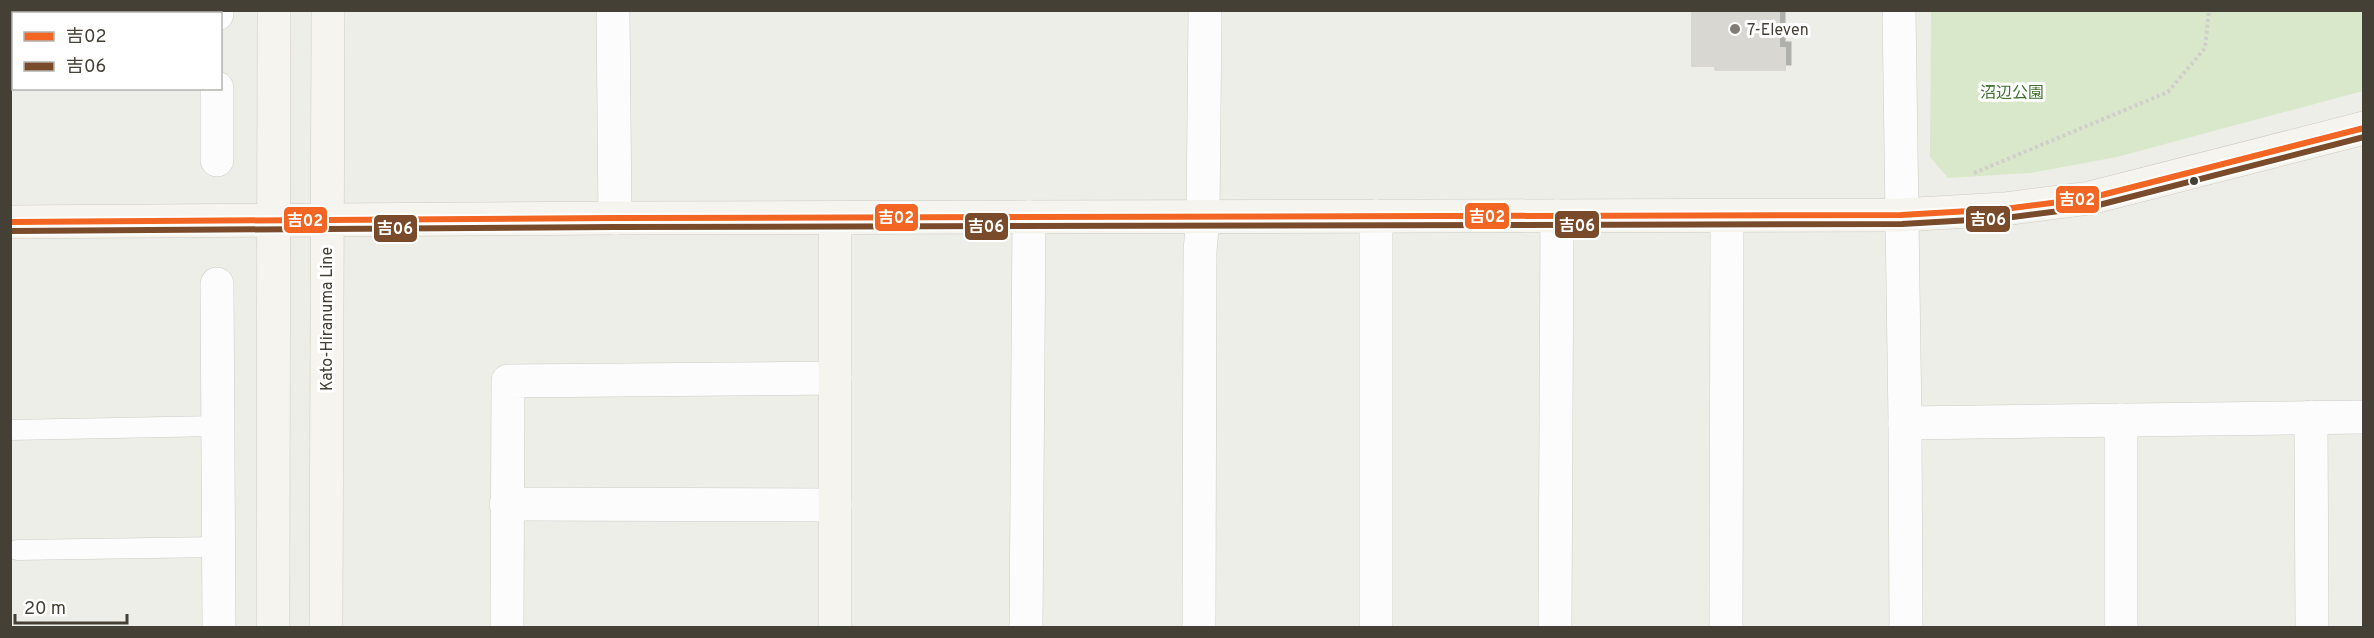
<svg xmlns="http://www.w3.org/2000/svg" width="2374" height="638" font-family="Overpass,'Noto Sans JP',sans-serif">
	<defs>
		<filter id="shadow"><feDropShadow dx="5.5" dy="-5.5" stdDeviation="0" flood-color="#0004"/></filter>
	</defs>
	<rect width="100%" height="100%" fill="#eeeee9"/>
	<polygon fill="#d9e8ca" points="1931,11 2363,11 2363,91 2117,157 2030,173 1948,178 1930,157"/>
	<polygon fill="#d8d7d1" filter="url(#shadow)" points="1780,10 1780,47 1786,47 1786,71 1715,71 1714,67 1691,67 1691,11"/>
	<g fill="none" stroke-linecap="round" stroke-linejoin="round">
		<defs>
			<g id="lane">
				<polyline points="10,430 218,426"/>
				<polyline points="17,550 218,547"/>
			</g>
			<g id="street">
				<polyline points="217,10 217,14"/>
				<polyline points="613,10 615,218"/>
				<polyline points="1899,10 1905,423 1906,628"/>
				<polyline points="217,88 217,160"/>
				<polyline points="1376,216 1376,628"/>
				<polyline points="217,284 219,628"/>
				<polyline points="2311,417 2312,628"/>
				<polyline points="2121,420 2121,628"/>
				<polyline points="1905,423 2364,417"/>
				<polyline points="506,504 835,505"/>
				<polyline points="507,628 508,381 835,378"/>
				<polyline points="1026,628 1029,217"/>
				<polyline points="1199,628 1200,251 1203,218 1205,10"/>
				<polyline points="1555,628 1557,216"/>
				<polyline points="1726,628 1727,216"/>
			</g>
			<g id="secondary">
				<polyline points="835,218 835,628"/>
				<polyline points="10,222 615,218 1901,215 2004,209 2090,198 2364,128"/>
				<polyline points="273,628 274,10"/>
				<polyline points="326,628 328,10"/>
			</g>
		</defs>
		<use href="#lane" stroke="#cccbc6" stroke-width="21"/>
		<use href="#street" stroke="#cccbc6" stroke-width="34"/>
		<use href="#secondary" stroke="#cccbc0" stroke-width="34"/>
		<polyline stroke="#d0ceca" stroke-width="4" stroke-dasharray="3 3" stroke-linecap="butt" points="1974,173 2168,92 2205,48 2209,10"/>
		<use href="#lane" stroke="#fcfcfc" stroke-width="20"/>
		<use href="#street" stroke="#fcfcfc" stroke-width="33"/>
		<use href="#secondary" stroke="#f5f4ee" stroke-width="33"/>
		<defs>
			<polyline id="bus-1" points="10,222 615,218 1901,215 2004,209 2090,198 2364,128"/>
			<polyline id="bus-2" points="10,231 615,227 1902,224 2005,218 2091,207 2364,137"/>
		</defs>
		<use href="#bus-1" stroke="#fff" stroke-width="10"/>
		<use href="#bus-2" stroke="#fff" stroke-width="10"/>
		<use href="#bus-1" stroke="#f26522" stroke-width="6"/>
		<use href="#bus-2" stroke="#7a4b2a" stroke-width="6"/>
	</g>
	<circle fill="#807d74" stroke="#fff" stroke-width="2" cx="1735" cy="29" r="6"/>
	<circle fill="#444035" stroke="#fff" stroke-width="2" cx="2194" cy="181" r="5"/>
	<g text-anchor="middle" stroke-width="6" stroke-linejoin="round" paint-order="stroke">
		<g font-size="16" fill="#444035" stroke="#fff" text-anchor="start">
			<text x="1747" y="35">7-Eleven</text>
		</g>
		<g font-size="16" fill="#3f712d" stroke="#fff">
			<text x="2012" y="98">沼辺公園</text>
		</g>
		<g font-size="16" fill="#444035" stroke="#fff">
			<text transform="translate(326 319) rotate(-90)" y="6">Kato-Hiranuma Line</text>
		</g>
	</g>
	<g stroke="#fff" stroke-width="2">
		<rect x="2055" y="185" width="45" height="29" rx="6" fill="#f26522"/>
		<rect x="1464" y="202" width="46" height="28" rx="6" fill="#f26522"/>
		<rect x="874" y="203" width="45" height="29" rx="6" fill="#f26522"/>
		<rect x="1965" y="205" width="46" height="28" rx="6" fill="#7a4b2a"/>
		<rect x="283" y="206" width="45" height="28" rx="6" fill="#f26522"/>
		<rect x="1554" y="210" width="46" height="29" rx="6" fill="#7a4b2a"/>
		<rect x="964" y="212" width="45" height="29" rx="6" fill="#7a4b2a"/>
		<rect x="373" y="214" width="45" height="29" rx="6" fill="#7a4b2a"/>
	</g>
	<g font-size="16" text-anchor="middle" font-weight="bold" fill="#fff">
		<text x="2077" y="205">吉02</text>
		<text x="1487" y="222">吉02</text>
		<text x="896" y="223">吉02</text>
		<text x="1988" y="225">吉06</text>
		<text x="305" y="226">吉02</text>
		<text x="1577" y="231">吉06</text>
		<text x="986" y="232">吉06</text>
		<text x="395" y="234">吉06</text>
	</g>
	<rect width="2374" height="638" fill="none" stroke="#444035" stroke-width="24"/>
	<rect x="12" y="12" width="210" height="78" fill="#ffffff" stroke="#b4b3ae" stroke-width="1.5"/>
	<rect x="24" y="32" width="30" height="9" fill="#f26522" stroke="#b4b3ae" stroke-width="1.5"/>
	<text x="66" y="42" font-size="18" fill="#444035">吉02</text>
	<rect x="24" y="62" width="30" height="9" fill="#7a4b2a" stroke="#b4b3ae" stroke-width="1.5"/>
	<text x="66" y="72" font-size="18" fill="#444035">吉06</text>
	<path d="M15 614v9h112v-9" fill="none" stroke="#444035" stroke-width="3"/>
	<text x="24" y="614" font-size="18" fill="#444035" stroke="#ffffff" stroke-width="4.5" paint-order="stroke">20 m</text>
</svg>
